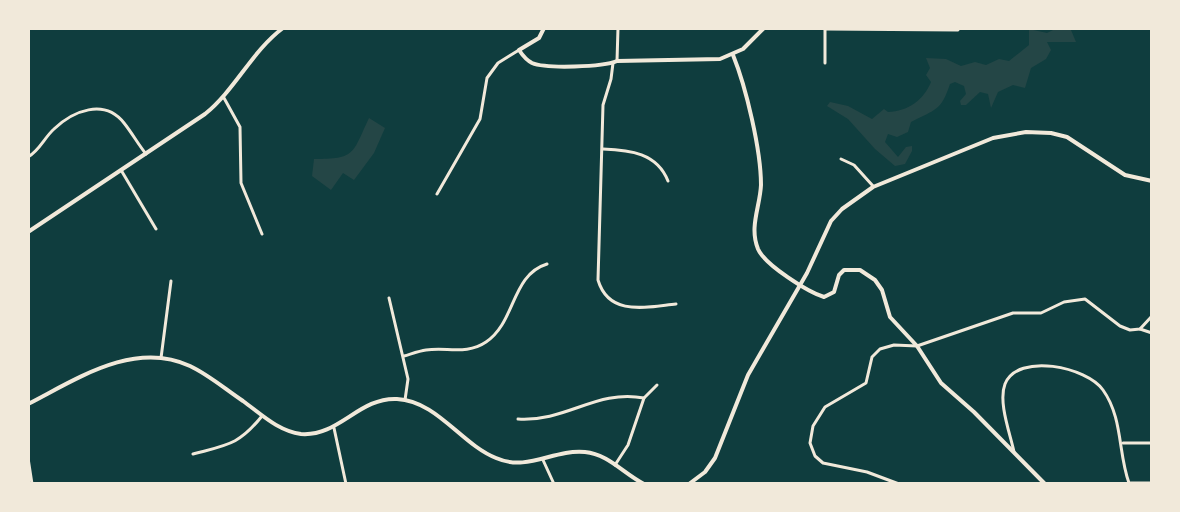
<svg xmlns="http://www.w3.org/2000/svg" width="1180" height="512" viewBox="0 0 1180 512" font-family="Overpass,sans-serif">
	<rect width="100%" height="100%" fill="#0f3d3e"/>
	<g fill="#244646">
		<path d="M 1029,29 L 1047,33 L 1055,29 L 1078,29 L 1071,30 L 1076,42 L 1047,42 L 1051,50 L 1046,59 L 1031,68 L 1025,88 L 1013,85 L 998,92 L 991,108 L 988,94 L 980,92 L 966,105 L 961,105 L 960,101 L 966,94 L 964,86 L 955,82 L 950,84 C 941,111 936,109 911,122 L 908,132 L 897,137 L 888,134 L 885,142 L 898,157 L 906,147 L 912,146 L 912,151 L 905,164 L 895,166 L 875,149 L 848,119 L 827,106 L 830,102 L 848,106 L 872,119 L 884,109 L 888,112 C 908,111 923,101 931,82 L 926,75 L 930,68 L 926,58 L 946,59 L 961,66 L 975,62 L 986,65 L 999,59 L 1009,61 L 1029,45 Z"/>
		<path d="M 369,118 L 385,128 L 374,153 L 354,180 L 343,173 L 331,190 L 312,176 L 314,159 C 356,159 352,154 369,118 Z"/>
	</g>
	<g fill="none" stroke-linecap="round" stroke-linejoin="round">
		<g stroke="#f1e9da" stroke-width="3">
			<path d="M 825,29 L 958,30"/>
			<path d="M 617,61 L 618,28"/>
			<path d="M 613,63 L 611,79 L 603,105 L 598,280 C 609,317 647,307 676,304"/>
			<path d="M 825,63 L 825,30"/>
			<path d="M 224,98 L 240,127 L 241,183 L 262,234"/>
			<path d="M 603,149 C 630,150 657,153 668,181"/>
			<path d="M 28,157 C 40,150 44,138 54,129 C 73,111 104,98 124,123 C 132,133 138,144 146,154"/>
			<path d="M 841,159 L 854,165 L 873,186"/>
			<path d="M 121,170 L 156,229"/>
			<path d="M 437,194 L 480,119 L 487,78 L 498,63 L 519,50"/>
			<path d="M 389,298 L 408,379 L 405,400"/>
			<path d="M 1140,329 L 1152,333"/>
			<path d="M 404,356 C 411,354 419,351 426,350 C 447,347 467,355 486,342 C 516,322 511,275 547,264"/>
			<path d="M 161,358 L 171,281"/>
			<path d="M 518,419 C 567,422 596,389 644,398"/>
			<path d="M 334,428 L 346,484"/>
			<path d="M 1123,443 L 1152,443"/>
			<path d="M 1014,452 C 1010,433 998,402 1005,384 C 1018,352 1087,367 1103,390 C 1123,418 1118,453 1129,483 L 1152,483"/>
			<path d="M 193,454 C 227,445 239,445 262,416"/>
			<path d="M 28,458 L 32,484"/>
			<path d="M 543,460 L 554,484"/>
			<path d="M 615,465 L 628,445 L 644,398 L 657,385"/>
			<path d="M 899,484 L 867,472 L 823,463 L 815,456 L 810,443 L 813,426 L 825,407 L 866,383 L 872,357 L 880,349 L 894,345 L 917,346 L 1013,313 L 1041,313 L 1064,302 L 1085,299 L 1120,326 L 1130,330 L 1140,329 L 1152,316"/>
		</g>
		<g stroke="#f1e9da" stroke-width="4">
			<path d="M 544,28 L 539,38 L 519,50 C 523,56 526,60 532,63 C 546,69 603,67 617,61 L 720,59 L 743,49 L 764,28"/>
			<path d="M 733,55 C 746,87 761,150 761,185 C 760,207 749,227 758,249 C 765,265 808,292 824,297 L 834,292 L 839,275 L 844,270 L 860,270 L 875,280 L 882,290 L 890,317 L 917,346 L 941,383 L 974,412 L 1045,484"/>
			<path d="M 28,232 L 205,114 C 235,90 252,51 283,28"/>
			<path d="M 28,404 C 77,379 134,340 190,366 C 209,375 225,389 243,401 C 261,414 278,431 301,434 C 339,437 359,397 397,399 C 437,401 461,444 496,458 C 528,472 553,449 585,452 C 608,454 624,474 644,484"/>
			<path d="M 689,484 L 705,472 L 715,458 L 748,375 L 807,273 L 831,221 L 842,209 L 873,187 L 993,138 L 1026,132 L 1051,133 L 1067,137 L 1125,175 L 1152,181"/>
		</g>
	</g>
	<rect width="1180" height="512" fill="none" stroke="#f1e9da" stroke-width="60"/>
</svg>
